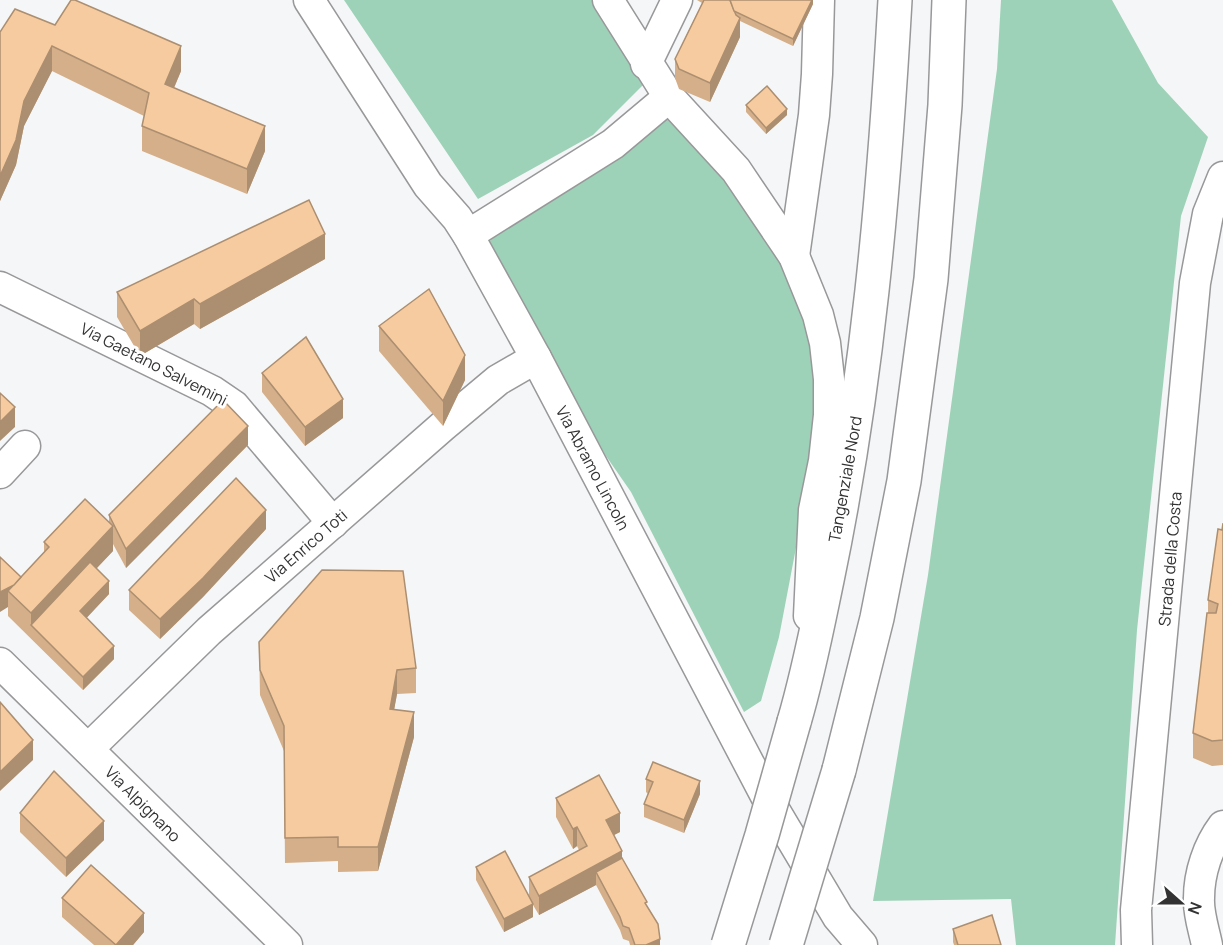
<svg xmlns="http://www.w3.org/2000/svg" width="1223" height="945" viewBox="0 0 1223 945" font-family="Manrope,sans-serif">
	<rect width="100%" height="100%" fill="#f5f6f7"/>
	<g fill="#9ed2b8">
		<path d="M 344,0 L 593,0 L 596,11 L 643,85 L 593,135 L 478,199 Z"/>
		<path d="M 1001,0 L 1112,0 L 1158,83 L 1208,137 L 1181,216 L 1137,630 L 1115,945 L 1016,945 L 1011,899 L 873,901 L 928,575 L 997,69 Z"/>
		<path d="M 667,112 L 728,177 L 788,274 L 808,320 L 816,369 L 811,469 L 779,637 L 761,701 L 744,712 L 631,492 L 606,456 L 488,243 L 511,217 Z"/>
	</g>
	<g fill="none" stroke-linecap="round" stroke-linejoin="round">
		<g stroke="#98989a" stroke-width="33">
			<g id="minor">
				<path d="M 309,0 L 428,185 L 457,218 L 468,235 L 536,358 L 766,796 L 838,917 L 862,945"/>
				<path d="M 608,0 L 669,97 L 736,170 L 794,256 L 818,315 L 825,343 L 829,379 L 829,415 L 824,461 L 814,510 L 809,616"/>
				<path d="M 646,64 L 677,0"/>
				<path d="M 468,235 L 613,144 L 669,97"/>
				<path d="M 794,256 L 814,115 L 817,74 L 819,0"/>
				<path d="M 0,287 L 212,391 L 234,406 L 333,523"/>
				<path d="M 0,473 L 25,446"/>
				<path d="M 0,663 L 287,945"/>
				<path d="M 88,749 L 209,631 L 443,426 L 498,380 L 536,358"/>
				<path d="M 1137,945 L 1136,910 L 1195,283 L 1208,214 L 1223,177"/>
				<path d="M 1207,945 C 1204,930 1198,913 1199,898 C 1199,873 1208,846 1223,826"/>
			</g>
		</g>
		<g stroke="#98989a" stroke-width="36">
			<g id="highway">
				<path d="M 794,722 C 808,675 817,628 827,580 C 867,388 884,196 895,0"/>
				<path d="M 839,770 L 877,618 L 904,481 L 931,279 L 945,105 L 949,0"/>
			</g>
		</g>
		<use href="#minor" stroke="#fff" stroke-width="30"/>
		<use href="#highway" stroke="#fff" stroke-width="33"/>
		<g stroke="#98989a" stroke-width="36" stroke-linecap="butt">
			<g id="highway-bridge">
				<path d="M 728,945 L 762,835 L 794,722"/>
				<path d="M 786,945 L 839,770"/>
			</g>
		</g>
		<use href="#highway-bridge" stroke="#fff" stroke-width="33"/>
	</g>
	<g fill="#d4af8a">
		<path d="M 697,0 L 813,0 L 813,4 L 793,46 L 740,21 L 740,37 L 710,102 L 679,89 L 675,78 L 675,59 L 702,3 Z"/>
		<path d="M 55,25 L 181,71 L 174,88 L 265,151 L 247,194 L 142,151 L 142,126 L 144,116 L 52,71 L 24,126 L 16,165 L 0,201 L 0,32 Z"/>
		<path d="M 746,105 L 787,115 L 766,134 L 746,112 Z"/>
		<path d="M 325,259 L 200,329 L 194,324 L 140,356 L 117,317 L 117,292 Z"/>
		<path d="M 379,326 L 465,380 L 443,426 L 379,351 Z"/>
		<path d="M 262,373 L 343,418 L 305,446 L 262,392 Z"/>
		<path d="M 248,445 L 126,568 L 113,544 L 113,551 L 96,569 L 109,594 L 86,618 L 114,659 L 83,690 L 8,616 L 8,607 L 0,557 L 21,577 L 44,552 L 44,542 L 109,522 L 109,515 Z"/>
		<path d="M 1223,523 L 1223,765 L 1212,766 L 1193,758 L 1193,733 L 1208,613 L 1208,600 Z"/>
		<path d="M 266,529 L 203,597 L 160,639 L 129,610 L 129,590 Z"/>
		<path d="M 259,642 L 416,668 L 416,693 L 397,694 L 394,709 L 414,737 L 378,871 L 338,872 L 338,861 L 285,863 L 284,751 L 260,695 Z"/>
		<path d="M 646,779 L 700,794 L 684,833 L 644,817 L 644,804 L 648,794 L 646,792 Z"/>
		<path d="M 556,798 L 620,832 L 614,835 L 622,858 L 647,907 L 660,945 L 630,945 L 629,941 L 623,939 L 620,930 L 596,885 L 539,915 L 533,905 L 533,917 L 504,932 L 476,880 L 476,867 L 529,895 L 529,877 L 579,850 L 577,846 L 573,849 L 556,817 Z"/>
		<path d="M 20,813 L 104,840 L 66,877 L 20,832 Z"/>
		<path d="M 62,898 L 144,932 L 133,945 L 94,945 L 62,917 Z"/>
		<path d="M 953,929 L 1001,945 L 954,945 L 953,942 Z"/>
	</g>
	<g fill="#ac8e70">
		<path d="M 812,0 L 813,0 L 813,4 L 793,46 L 793,39 Z"/>
		<path d="M 740,18 L 740,37 L 710,102 L 710,83 Z"/>
		<path d="M 52,46 L 52,71 L 24,126 L 16,165 L 0,201 L 0,176 L 24,101 Z"/>
		<path d="M 181,46 L 181,71 L 165,109 L 165,84 Z"/>
		<path d="M 787,109 L 787,115 L 766,134 L 766,128 Z"/>
		<path d="M 265,126 L 265,151 L 247,194 L 247,169 Z"/>
		<path d="M 325,234 L 325,259 L 200,329 L 200,304 Z"/>
		<path d="M 194,299 L 194,324 L 140,356 L 140,331 Z"/>
		<path d="M 465,355 L 465,380 L 443,426 L 443,401 Z"/>
		<path d="M 343,399 L 343,418 L 305,446 L 305,427 Z"/>
		<path d="M 15,407 L 15,427 L 0,441 L 0,422 Z"/>
		<path d="M 248,426 L 248,445 L 126,568 L 126,549 Z"/>
		<path d="M 266,510 L 266,529 L 203,597 L 160,639 L 160,619 Z"/>
		<path d="M 113,526 L 113,551 L 37,631 L 31,625 L 31,613 Z"/>
		<path d="M 24,579 L 8,591 L 8,607 L 0,612 L 0,592 Z"/>
		<path d="M 109,581 L 109,594 L 80,625 L 80,611 Z"/>
		<path d="M 114,646 L 114,659 L 83,690 L 83,677 Z"/>
		<path d="M 397,670 L 397,694 L 390,733 L 390,709 Z"/>
		<path d="M 414,712 L 414,737 L 378,871 L 378,847 Z"/>
		<path d="M 33,740 L 33,760 L 0,791 L 0,772 Z"/>
		<path d="M 700,781 L 700,794 L 684,833 L 684,820 Z"/>
		<path d="M 620,813 L 620,832 L 606,839 L 606,820 Z"/>
		<path d="M 104,821 L 104,840 L 66,877 L 66,858 Z"/>
		<path d="M 577,827 L 577,846 L 573,849 L 573,829 Z"/>
		<path d="M 622,851 L 622,871 L 596,872 L 596,885 L 539,915 L 539,896 Z"/>
		<path d="M 533,904 L 533,917 L 504,932 L 504,919 Z"/>
		<path d="M 144,913 L 144,932 L 133,945 L 116,945 Z"/>
		<path d="M 660,939 L 660,945 L 646,945 Z"/>
	</g>
	<g fill="#f6cba0" stroke="#ac8e70" stroke-width="1.5">
		<path d="M 71,0 L 75,0 L 181,46 L 165,84 L 265,126 L 247,169 L 142,126 L 149,93 L 52,46 L 24,101 L 16,140 L 0,176 L 0,32 L 15,9 L 55,25 Z"/>
		<path d="M 704,0 L 730,0 L 736,15 L 740,18 L 710,83 L 679,69 L 675,59 Z"/>
		<path d="M 730,0 L 812,0 L 793,39 L 734,11 Z"/>
		<path d="M 767,86 L 787,109 L 766,128 L 746,105 Z"/>
		<path d="M 309,200 L 325,234 L 200,304 L 194,299 L 140,331 L 117,292 Z"/>
		<path d="M 429,289 L 465,355 L 443,401 L 379,326 Z"/>
		<path d="M 306,337 L 343,399 L 305,427 L 262,373 Z"/>
		<path d="M 0,393 L 15,407 L 0,422 Z"/>
		<path d="M 223,400 L 248,426 L 126,549 L 109,515 Z"/>
		<path d="M 236,478 L 266,510 L 203,578 L 160,619 L 129,590 Z"/>
		<path d="M 85,499 L 113,526 L 31,613 L 8,591 L 49,547 L 44,542 Z"/>
		<path d="M 1223,523 L 1223,740 L 1212,741 L 1193,733 L 1207,613 L 1216,613 L 1218,604 L 1208,600 L 1218,529 L 1222,530 Z"/>
		<path d="M 0,557 L 21,577 L 14,585 L 0,592 Z"/>
		<path d="M 90,562 L 109,581 L 80,611 L 114,646 L 83,677 L 31,625 Z"/>
		<path d="M 322,570 L 403,571 L 416,668 L 397,670 L 390,709 L 414,712 L 378,847 L 338,847 L 338,837 L 285,838 L 284,726 L 260,670 L 259,642 Z"/>
		<path d="M 0,702 L 33,740 L 0,772 Z"/>
		<path d="M 653,762 L 700,781 L 684,820 L 644,804 L 653,782 L 646,779 Z"/>
		<path d="M 54,771 L 104,821 L 66,858 L 20,813 Z"/>
		<path d="M 599,775 L 620,813 L 606,820 L 622,851 L 539,896 L 529,877 L 587,846 L 577,827 L 573,829 L 556,798 Z"/>
		<path d="M 505,851 L 533,904 L 504,919 L 476,867 Z"/>
		<path d="M 622,858 L 647,902 L 645,903 L 658,924 L 660,939 L 646,945 L 635,945 L 629,928 L 623,926 L 620,917 L 596,872 Z"/>
		<path d="M 91,865 L 144,913 L 116,945 L 62,898 Z"/>
		<path d="M 992,915 L 1001,945 L 958,945 L 953,929 Z"/>
	</g>
	<g text-anchor="middle" dominant-baseline="central" stroke-width="6" stroke-linejoin="round" paint-order="stroke">
		<g font-size="16" fill="#333334" stroke="#fff">
			<text transform="translate(154 364) rotate(27)">Via Gaetano Salvemini</text>
			<text transform="translate(593 468) rotate(62)">Via Abramo Lincoln</text>
			<text transform="translate(845 479) rotate(-80)">Tangenziale Nord</text>
			<text transform="translate(306 546) rotate(-41)">Via Enrico Toti</text>
			<text transform="translate(1170 559) rotate(-85)">Strada della Costa</text>
			<text transform="translate(143 804) rotate(45)">Via Alpignano</text>
		</g>
	</g>
	<g transform="translate(1181 903) rotate(111)" stroke="#ffffff" stroke-width="4.5" paint-order="stroke">
	<path d="M0-4.5L10 22L0 15L-10 22Z" fill="#333334"/>
	<text y="-9" font-size="16" font-weight="bold" text-anchor="middle" fill="#333334">N</text>
	</g>
</svg>
